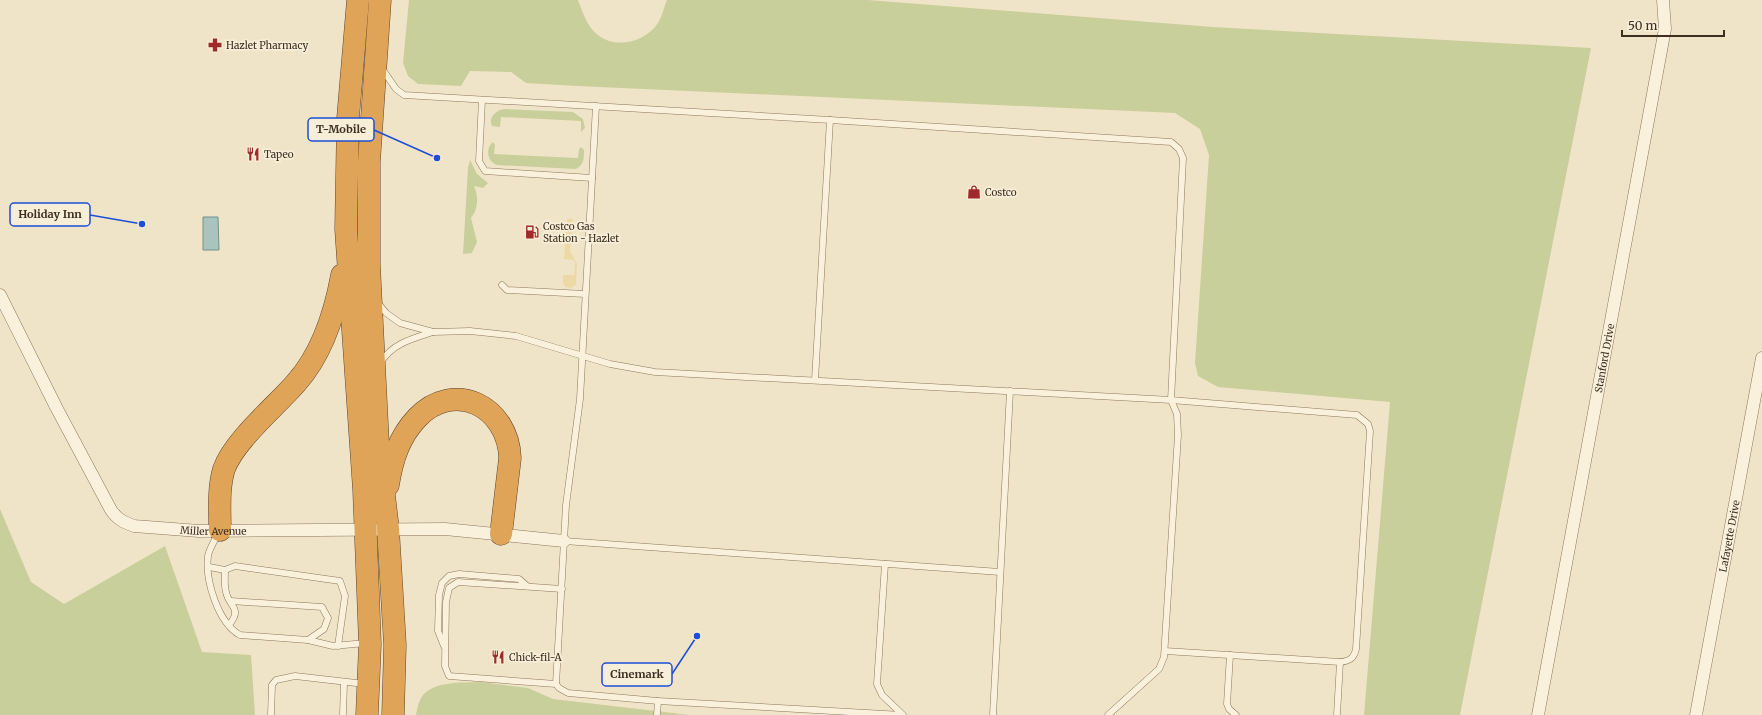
<svg xmlns="http://www.w3.org/2000/svg" width="1762" height="715" viewBox="0 0 1762 715" font-family="Merriweather,serif">
	<rect width="100%" height="100%" fill="#f0e4c8"/>
	<g fill="#c9cf9b">
		<path d="M 409,0 L 578,0 C 582,10 585,20 591,28 C 608,51 643,45 658,23 C 662,17 664,7 667,0 L 868,0 L 1213,27 L 1591,48 L 1460,715 L 1364,715 L 1390,402 L 1218,387 L 1198,376 L 1195,363 L 1209,155 L 1200,129 L 1175,113 L 577,86 L 526,83 L 511,72 L 470,71 L 461,86 L 418,84 L 408,76 L 403,63 Z"/>
		<path d="M 505,109 L 573,112 L 583,119 L 585,128 L 581,132 L 581,121 L 501,117 L 500,127 L 492,126 C 488,117 496,110 505,109 Z"/>
		<path d="M 493,142 L 495,145 L 494,154 L 578,158 L 579,149 L 581,147 L 584,150 C 584,158 584,165 576,169 L 497,165 C 487,162 485,148 493,142 Z"/>
		<path d="M 470,160 L 477,174 L 488,183 L 483,188 L 474,186 C 479,197 478,209 471,218 L 477,242 L 472,253 L 463,254 L 468,168 Z"/>
		<path d="M 0,509 L 31,582 L 64,604 L 165,546 L 202,652 L 251,655 L 255,715 L 0,715 Z"/>
		<path d="M 481,682 L 528,688 L 553,699 L 690,715 L 416,715 C 417,710 418,704 420,700 C 429,680 463,683 481,682 Z"/>
	</g>
	<path fill="#ecd9a5" d="M 567,219 L 573,219 L 570,251 L 577,264 L 576,284 L 571,288 L 565,287 L 563,283 L 563,275 L 574,275 L 575,262 L 573,260 L 564,259 Z"/>
	<path fill="#a9c4bc" stroke="#6f938a" d="M 203,217 L 218,217 L 219,250 L 203,250 Z"/>
	<g fill="none" stroke-linecap="round" stroke-linejoin="round">
		<g stroke="#8d765c" stroke-width="7">
			<g id="lane">
				<path d="M 383,70 L 396,89 L 404,95 L 830,120 L 815,380"/>
				<path d="M 482,100 L 479,161 L 485,171 L 592,178"/>
				<path d="M 596,106 L 580,399 L 566,505 L 556,684 L 559,688 L 568,693 L 658,701 L 902,715"/>
				<path d="M 830,120 L 1171,142 L 1179,149 L 1183,158 L 1171,400 L 1357,415 L 1368,424 L 1370,431 L 1356,649 C 1354,658 1350,661 1340,662 L 1165,651"/>
				<path d="M 502,285 L 507,290 L 585,294"/>
				<path d="M 378,303 L 386,313 L 400,323 L 433,332 L 470,331 L 516,336 L 610,364 L 655,372 L 1171,400 L 1177,414 L 1178,435 L 1164,657 L 1159,669 L 1108,715"/>
				<path d="M 381,362 C 393,343 412,339 433,332"/>
				<path d="M 218,534 C 215,540 209,549 208,556 C 205,580 218,623 240,635 L 308,640 L 333,646 L 366,643"/>
				<path d="M 564,541 L 1000,572"/>
				<path d="M 885,564 L 877,684 L 882,695 L 903,715"/>
				<path d="M 209,567 L 225,570 L 235,566 L 340,581 L 345,596 L 338,646"/>
				<path d="M 225,570 C 225,577 224,585 226,592 C 229,607 243,608 229,625"/>
				<path d="M 231,601 L 322,607 L 328,618 L 324,629 L 308,640"/>
				<path d="M 444,646 L 438,631 L 439,595 L 442,583 L 449,576 L 459,574 L 519,579 L 527,586"/>
				<path d="M 1230,655 L 1227,704 L 1229,709 L 1236,715"/>
				<path d="M 556,684 L 449,676 L 445,666 L 446,602 L 449,588 L 458,582 L 562,589"/>
				<path d="M 271,715 L 272,685 L 276,680 L 295,676 L 365,684"/>
				<path d="M 343,715 L 344,682"/>
				<path d="M 657,715 L 658,701"/>
				<path d="M 993,715 L 1010,391"/>
				<path d="M 1337,715 L 1340,662"/>
			</g>
		</g>
		<g stroke="#8d765c" stroke-width="13">
			<g id="street">
				<path id="s1" d="M 0,295 L 56,407 L 111,510 C 117,519 123,522 134,526 L 199,531 L 445,529 L 564,541"/>
				<path id="s2" d="M 1538,715 L 1665,29 L 1663,0"/>
				<path id="s3" d="M 1696,715 L 1762,358"/>
			</g>
		</g>
		<g stroke="#5b4430" stroke-width="23">
			<g id="highway">
				<path d="M 358,0 L 348,118 L 346,229 L 364,490 L 370,644 L 367,715"/>
				<path d="M 380,0 L 369,162 L 369,265 L 378,444 L 388,529 L 395,645 L 393,715"/>
				<path d="M 388,485 C 392,460 399,437 417,418 C 454,379 508,406 510,458 L 501,534"/>
				<path d="M 220,530 C 220,511 218,488 224,469 C 234,441 275,407 296,383 C 322,354 335,313 342,275"/>
			</g>
		</g>
		<use href="#lane" stroke="#faf1dc" stroke-width="6"/>
		<use href="#street" stroke="#faf1dc" stroke-width="12"/>
		<use href="#highway" stroke="#e0a458" stroke-width="22"/>
	</g>
	<defs>
		<g id="pharmacy-bare" transform="scale(1.08)"><path d="M-2-6h4v4h4v4h-4v4h-4v-4h-4v-4h4Z" fill="#9e2a2b" stroke="#f7eed8" stroke-width="2.5" paint-order="stroke"/></g>
		<g id="restaurant-bare" transform="scale(1.08)"><path d="M-5-6h1v4h1v-4h1v4h1v-4h1v5L-1.5 .5V6h-2V.5L-5-1ZM5-6V6H3V1.5H1.5Q1.5-4 5-6Z" fill="#9e2a2b" stroke="#f7eed8" stroke-width="2.5" paint-order="stroke"/></g>
		<g id="shop-bare" transform="scale(1.08)"><path d="M-5-2.5h2.3a2.7 3.5 0 0 1 5.4 0H5L5.5 6h-11ZM-1.5-2.5h3a1.5 2.3 0 0 0-3 0Z" fill="#9e2a2b" stroke="#f7eed8" stroke-width="2.5" paint-order="stroke"/></g>
		<g id="fuel-bare" transform="scale(1.08)"><path d="M-5.5-6h7V0h2V4h1.3V-2.5L3-4.5l.8-.8L6-3V5H2.5V1h-1V6h-7ZM-4.2-4.7v3.2H.2V-4.7Z" fill="#9e2a2b" stroke="#f7eed8" stroke-width="2.5" paint-order="stroke"/></g>
	</defs>
	<g fill-rule="evenodd">
		<use href="#pharmacy-bare" x="215" y="45"/>
		<use href="#restaurant-bare" x="253" y="154"/>
		<use href="#shop-bare" x="974" y="192"/>
		<use href="#fuel-bare" x="532" y="232"/>
		<use href="#restaurant-bare" x="498" y="657"/>
	</g>
	<g text-anchor="middle" dominant-baseline="central" stroke-width="3.5" stroke-linejoin="round" paint-order="stroke">
		<g font-size="10" fill="#3d2e20" stroke="#f7eed8" text-anchor="start">
			<text x="226" y="45">Hazlet Pharmacy</text>
			<text x="264" y="154">Tapeo</text>
			<text x="985" y="192">Costco</text>
			<text x="543" y="226">Costco Gas<tspan x="543" dy="12">Station - Hazlet</tspan></text>
			<text x="509" y="657">Chick-fil-A</text>
		</g>
		<g font-size="10" fill="#3d2e20" stroke="#f7eed8">
			<text stroke="none"><textPath href="#s2" startOffset="363">Stanford Drive</textPath></text>
			<text stroke="none"><textPath href="#s1" startOffset="350">Miller Avenue</textPath></text>
			<text stroke="none"><textPath href="#s3" startOffset="182">Lafayette Drive</textPath></text>
		</g>
	</g>
	<path fill="none" stroke="#1d4ed8" stroke-width="1.5" d="M437 158L374 130M142 224L90 215M697 636L672 674"/>
	<g fill="#1d4ed8" stroke="#f7eed8" stroke-width="1.5">
		<circle cx="437" cy="158" r="4"/>
		<circle cx="142" cy="224" r="4"/>
		<circle cx="697" cy="636" r="4"/>
	</g>
	<g fill="#f7eed8" stroke="#1d4ed8" stroke-width="1.5">
		<rect x="308" y="118" width="66" height="23" rx="4"/>
		<rect x="10" y="203" width="80" height="23" rx="4"/>
		<rect x="602" y="663" width="70" height="23" rx="4"/>
	</g>
	<g font-size="11" text-anchor="middle" font-weight="bold" fill="#3d2e20">
		<text x="341" y="133">T-Mobile</text>
		<text x="50" y="218">Holiday Inn</text>
		<text x="637" y="678">Cinemark</text>
	</g>
	<path d="M1622 30v6h102v-6" fill="none" stroke="#3d2e20" stroke-width="2"/>
	<text x="1628" y="30" font-size="12" fill="#3d2e20" stroke="#f7eed8" stroke-width="3" paint-order="stroke">50 m</text>
</svg>
